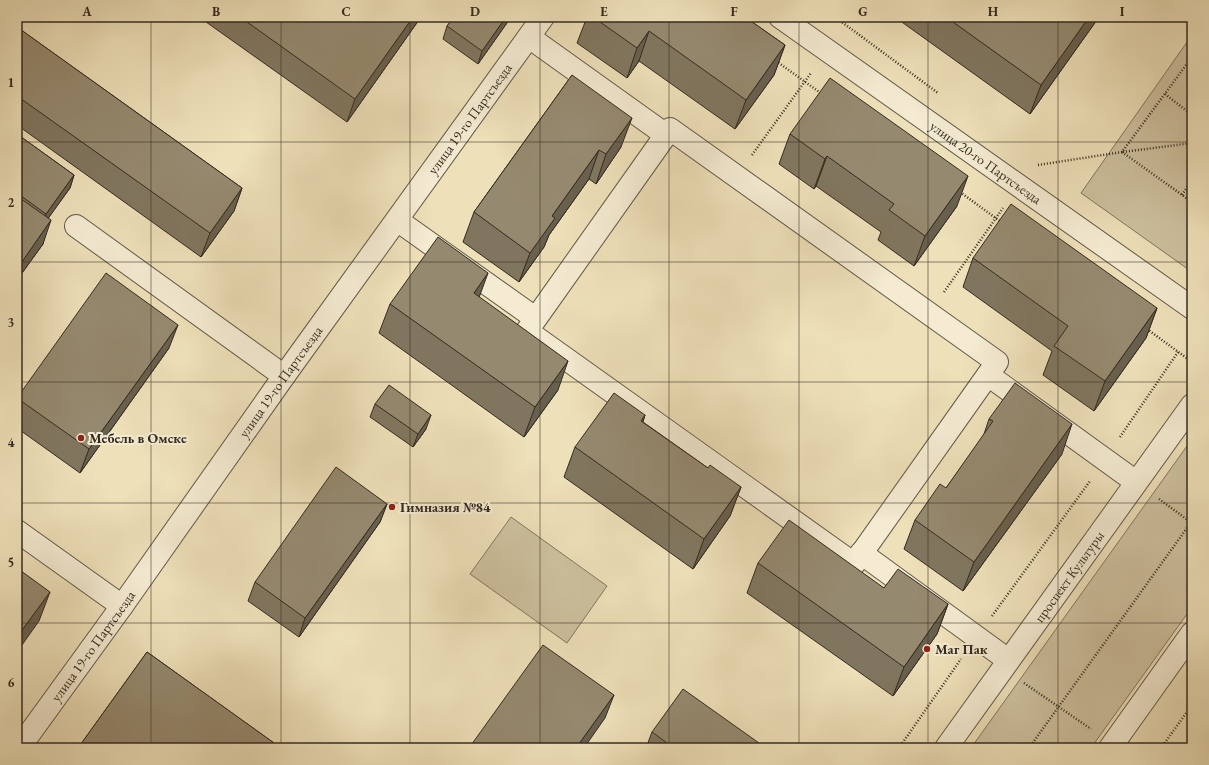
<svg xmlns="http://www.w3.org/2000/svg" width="1209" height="765" viewBox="0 0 1209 765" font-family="'EB Garamond',serif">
	<rect width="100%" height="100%" fill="#eee0b9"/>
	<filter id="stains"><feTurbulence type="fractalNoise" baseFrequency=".005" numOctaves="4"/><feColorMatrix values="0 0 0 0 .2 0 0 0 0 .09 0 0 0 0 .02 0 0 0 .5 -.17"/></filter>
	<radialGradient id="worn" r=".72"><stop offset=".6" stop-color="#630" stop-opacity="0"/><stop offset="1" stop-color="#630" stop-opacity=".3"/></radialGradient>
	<g fill="#cec19f" stroke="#81765f">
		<path d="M 1192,35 L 1192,272 L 1081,193 Z"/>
		<path d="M 1192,439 L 1192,607 L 1091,748 L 971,748 Z"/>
		<path d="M 511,517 L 607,586 L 567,643 L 470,574 Z"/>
	</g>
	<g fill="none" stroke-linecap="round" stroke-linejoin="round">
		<g stroke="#625846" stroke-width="24">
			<g id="minor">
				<path id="s1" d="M 780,17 L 1192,308"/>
				<path d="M 529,37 L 666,135"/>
				<path d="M 670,129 L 997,362 L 854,564 L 527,331 Z"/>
				<path d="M 397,220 L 535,318"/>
				<path d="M 76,226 L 284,376"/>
				<path d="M 988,375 L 1136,482"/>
				<path d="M 17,531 L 122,606"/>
				<path d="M 861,553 L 1008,660"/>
				<path id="s2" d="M 19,748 L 122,606 L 284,376 L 543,17"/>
				<path id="s3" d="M 946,748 L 1192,405"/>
				<path d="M 1110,748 L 1192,633"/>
			</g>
		</g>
		<g stroke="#342b1f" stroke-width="2.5" stroke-dasharray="1 2" stroke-linecap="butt">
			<path d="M 835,17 L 938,93"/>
			<path d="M 1184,17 L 1192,26"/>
			<path d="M 776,61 L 822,94"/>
			<path d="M 1165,94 L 1192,115"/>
			<path d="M 1122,152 L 1192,202"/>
			<path d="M 1123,152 L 1192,143"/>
			<path d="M 752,155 L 811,73"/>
			<path d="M 1038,165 L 1122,152 L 1192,57"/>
			<path d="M 960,192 L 1001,222"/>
			<path d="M 1182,195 L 1192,180"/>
			<path d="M 944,292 L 1003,208"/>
			<path d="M 1147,329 L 1192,362"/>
			<path d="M 1120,437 L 1178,352"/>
			<path d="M 1159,499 L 1192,523"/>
			<path d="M 992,616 L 1090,481"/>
			<path d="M 1024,683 L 1091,729"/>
			<path d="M 899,748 L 961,659"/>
			<path d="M 1029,748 L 1192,521"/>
			<path d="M 1161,748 L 1192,705"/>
		</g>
		<use href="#minor" stroke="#f4ebd2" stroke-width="22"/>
	</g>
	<g fill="#80765f" stroke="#342b1f">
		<path d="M 199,17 L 421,17 L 347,122 Z"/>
		<path d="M 454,17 L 511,17 L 478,64 L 443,39 L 447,26 Z"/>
		<path d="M 587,17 L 745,17 L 785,45 L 774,75 L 735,129 L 639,61 L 627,78 L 577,43 Z"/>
		<path d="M 900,17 L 1099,17 L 1030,114 L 899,20 Z"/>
		<path d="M 17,27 L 242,188 L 234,211 L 201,257 L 17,125 Z"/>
		<path d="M 572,75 L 621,147 L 596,184 L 589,179 L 549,235 L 544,247 L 519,282 L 463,242 L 474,212 Z"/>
		<path d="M 17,134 L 74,175 L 70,188 L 48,218 L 43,244 L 17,280 Z"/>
		<path d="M 790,134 L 957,206 L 914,266 L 878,240 L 881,232 L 816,186 L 814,189 L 779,164 Z"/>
		<path d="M 973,258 L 1157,308 L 1146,338 L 1094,411 L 1043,375 L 1052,351 L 963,287 Z"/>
		<path d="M 479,297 L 558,390 L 524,437 L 379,333 L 390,304 Z"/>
		<path d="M 169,348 L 80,473 L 17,428 L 17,398 Z"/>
		<path d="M 375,404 L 426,429 L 413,447 L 370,417 Z"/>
		<path d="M 645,415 L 643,422 L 708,468 L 741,487 L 730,516 L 693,569 L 564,477 L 575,447 Z"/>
		<path d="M 989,419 L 1062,454 L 963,591 L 904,549 L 915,520 L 946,488 L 983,437 Z"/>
		<path d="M 387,504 L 380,522 L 299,637 L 248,601 L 255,582 Z"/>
		<path d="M 758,563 L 884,588 L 948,604 L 937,634 L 893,696 L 747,593 Z"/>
		<path d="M 147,652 L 281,748 L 78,748 Z"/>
		<path d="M 652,732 L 766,748 L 646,748 Z"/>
	</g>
	<g fill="#68604e" stroke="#342b1f">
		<path d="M 413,17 L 421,17 L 347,122 L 355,99 Z"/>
		<path d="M 506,17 L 509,17 L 507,23 L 478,64 L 482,51 Z"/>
		<path d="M 509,17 L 511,17 L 507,23 Z"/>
		<path d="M 1089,17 L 1099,17 L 1030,114 L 1041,85 Z"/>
		<path d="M 649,31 L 639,61 L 627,78 L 637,48 Z"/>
		<path d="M 785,45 L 774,75 L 735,129 L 746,100 Z"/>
		<path d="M 632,118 L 621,147 L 596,184 L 606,154 Z"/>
		<path d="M 599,150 L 589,179 L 549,235 L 544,247 L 519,282 L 530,253 L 552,216 Z"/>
		<path d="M 827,156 L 816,186 L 814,189 L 825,159 Z"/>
		<path d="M 74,175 L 70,188 L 42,227 L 46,214 Z"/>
		<path d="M 968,176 L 957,206 L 914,266 L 925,236 Z"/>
		<path d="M 242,188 L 234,211 L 201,257 L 210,233 Z"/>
		<path d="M 51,220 L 43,244 L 17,280 L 17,269 Z"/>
		<path d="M 488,273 L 477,303 L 474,293 Z"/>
		<path d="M 1157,308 L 1146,338 L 1094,411 L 1105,381 Z"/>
		<path d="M 178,325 L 169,348 L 80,473 L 89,449 Z"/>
		<path d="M 568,361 L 558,390 L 524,437 L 535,407 Z"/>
		<path d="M 431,415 L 426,429 L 413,447 L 418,434 Z"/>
		<path d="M 645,415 L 635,444 L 641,421 Z"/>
		<path d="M 1072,424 L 1062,454 L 963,591 L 974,562 Z"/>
		<path d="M 741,487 L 730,516 L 693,569 L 704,539 Z"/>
		<path d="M 387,504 L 380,522 L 299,637 L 305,618 Z"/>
		<path d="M 50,592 L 39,621 L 17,652 L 17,637 Z"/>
		<path d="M 948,604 L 937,634 L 893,696 L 904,667 Z"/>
		<path d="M 614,695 L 605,718 L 584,748 L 576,748 Z"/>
	</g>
	<g fill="#95896f" stroke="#342b1f">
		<path d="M 240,17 L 413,17 L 355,99 Z"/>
		<path d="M 454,17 L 506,17 L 482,51 L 447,26 Z"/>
		<path d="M 593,17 L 745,17 L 785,45 L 746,100 L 649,31 L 637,48 Z"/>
		<path d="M 946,17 L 1089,17 L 1041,85 Z"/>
		<path d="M 17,27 L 242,188 L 210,233 L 17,96 Z"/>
		<path d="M 572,75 L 632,118 L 606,154 L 599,150 L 552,216 L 555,218 L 530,253 L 474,212 Z"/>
		<path d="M 830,78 L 968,176 L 925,236 L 889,210 L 894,204 L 827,156 L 825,159 L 790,134 Z"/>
		<path d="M 17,134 L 74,175 L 46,214 L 17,193 Z"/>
		<path d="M 17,196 L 51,220 L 17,269 Z"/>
		<path d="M 1011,204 L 1157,308 L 1105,381 L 1054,346 L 1068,326 L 973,258 Z"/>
		<path d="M 438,237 L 488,273 L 474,293 L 568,361 L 535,407 L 390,304 Z"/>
		<path d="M 106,273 L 178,325 L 89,449 L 17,398 Z"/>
		<path d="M 1015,383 L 1072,424 L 974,562 L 915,520 L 940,484 L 946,488 L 993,421 L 989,419 Z"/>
		<path d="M 389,385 L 431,415 L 418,434 L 375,404 Z"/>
		<path d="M 614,393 L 645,415 L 641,421 L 708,468 L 710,465 L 741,487 L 704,539 L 575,447 Z"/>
		<path d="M 336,467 L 387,504 L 305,618 L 255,582 Z"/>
		<path d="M 789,520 L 884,588 L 898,569 L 948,604 L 904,667 L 758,563 Z"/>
		<path d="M 17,568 L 50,592 L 17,637 Z"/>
		<path d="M 543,645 L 614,695 L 576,748 L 469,748 Z"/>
		<path d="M 147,652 L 281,748 L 164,748 L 160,745 L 158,748 L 78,748 Z"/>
		<path d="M 683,689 L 766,748 L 674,748 L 652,732 Z"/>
	</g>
	<path fill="none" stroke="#342b1f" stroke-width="1" stroke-opacity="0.55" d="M 151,17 L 151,748M 281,17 L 281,748M 410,17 L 410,748M 540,17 L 540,748M 669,17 L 669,748M 799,17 L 799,748M 928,17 L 928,748M 1058,17 L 1058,748M 17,142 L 1192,142M 17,262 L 1192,262M 17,382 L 1192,382M 17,503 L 1192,503M 17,623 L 1192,623"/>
	<g fill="#8f2418" stroke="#f4ebd2" stroke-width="1.5">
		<circle cx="81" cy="438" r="4"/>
		<circle cx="392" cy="507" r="4"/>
		<circle cx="927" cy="649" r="4"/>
	</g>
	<g text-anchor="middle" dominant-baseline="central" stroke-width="4" stroke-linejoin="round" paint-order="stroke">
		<g font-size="14" fill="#342b1f" stroke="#f4ebd2">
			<text stroke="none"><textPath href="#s2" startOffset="774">улица 19-го Партсъезда</textPath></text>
			<text stroke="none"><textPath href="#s1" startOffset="252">улица 20-го Партсъезда</textPath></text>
			<text stroke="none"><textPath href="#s2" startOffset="450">улица 19-го Партсъезда</textPath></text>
			<text stroke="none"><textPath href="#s3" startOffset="211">проспект Культуры</textPath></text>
			<text stroke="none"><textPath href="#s2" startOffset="126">улица 19-го Партсъезда</textPath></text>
		</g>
		<g font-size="14" font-weight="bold" fill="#342b1f" stroke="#f4ebd2" text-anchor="start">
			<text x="89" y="438">Мебель в Омске</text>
			<text x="400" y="507">Гимназия №84</text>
			<text x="935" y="649">Маг Пак</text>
		</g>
	</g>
	<rect width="1209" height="765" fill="none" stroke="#eee0b9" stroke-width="44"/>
	<rect x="22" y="22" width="1165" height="721" fill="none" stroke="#342b1f" stroke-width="1.5"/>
	<g font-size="13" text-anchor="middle" font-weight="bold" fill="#342b1f">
		<text x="87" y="16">A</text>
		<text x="216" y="16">B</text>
		<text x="346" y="16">C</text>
		<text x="475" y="16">D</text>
		<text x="604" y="16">E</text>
		<text x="734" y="16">F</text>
		<text x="863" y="16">G</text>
		<text x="993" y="16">H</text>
		<text x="1122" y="16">I</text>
		<text x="11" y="87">1</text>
		<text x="11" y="207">2</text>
		<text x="11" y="327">3</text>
		<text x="11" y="447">4</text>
		<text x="11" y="567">5</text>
		<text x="11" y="687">6</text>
	</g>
	<rect width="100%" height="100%" filter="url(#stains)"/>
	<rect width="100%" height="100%" fill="url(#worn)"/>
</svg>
